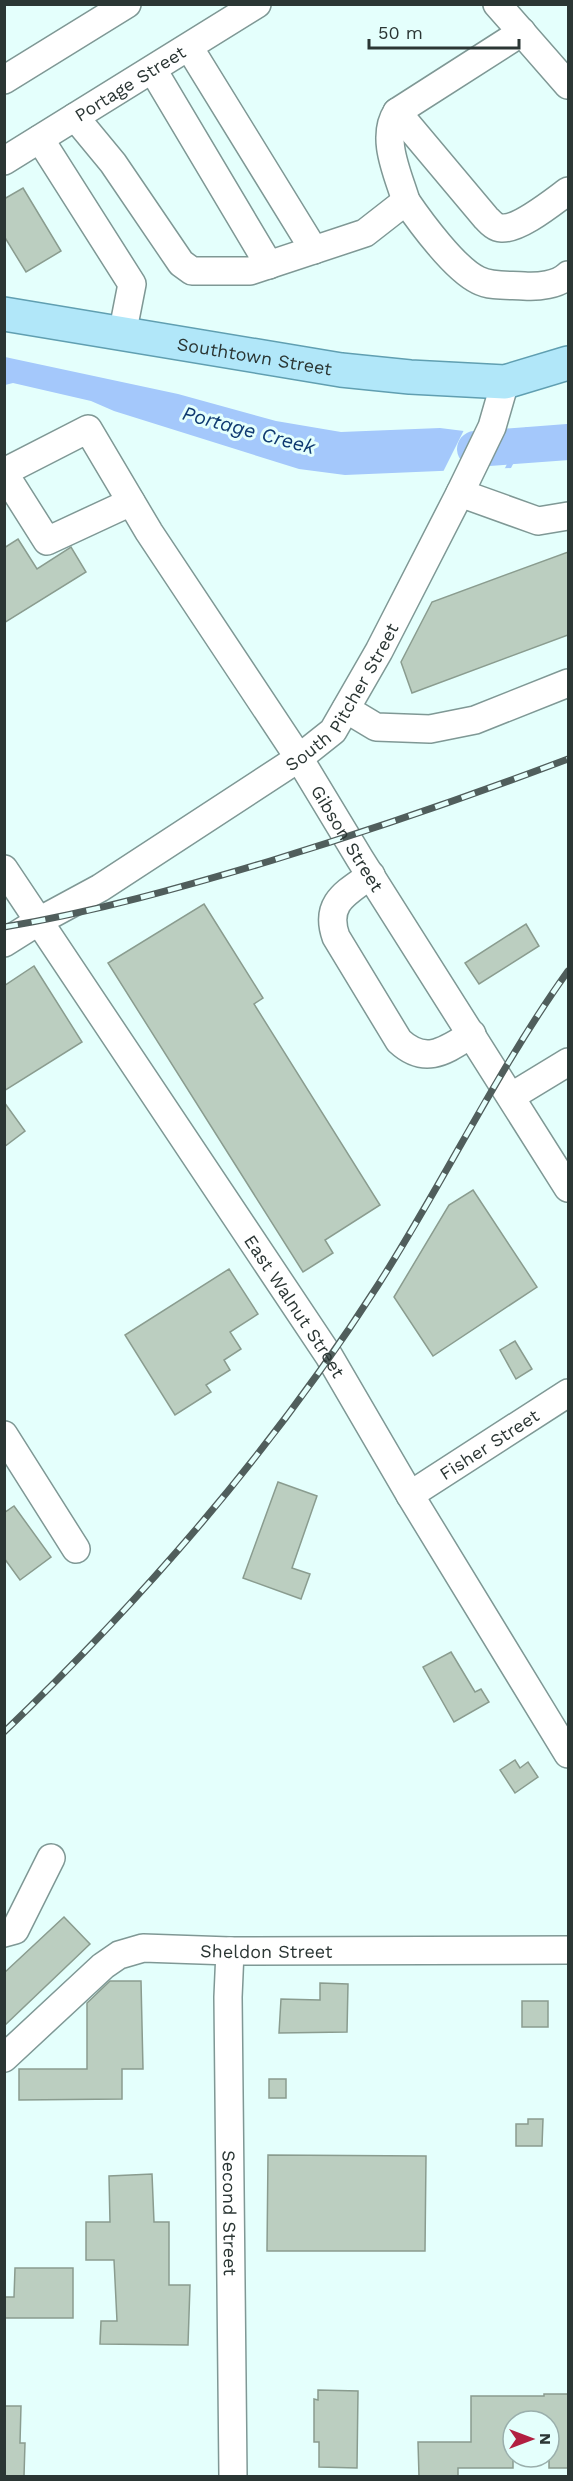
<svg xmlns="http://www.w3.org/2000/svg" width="573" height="2481" viewBox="0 0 573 2481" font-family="'Work Sans',sans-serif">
	<rect width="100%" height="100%" fill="#e4fffc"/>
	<path fill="#a4c8fb" d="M 5,357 L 178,394 L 276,421 L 341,432 L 440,428 L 464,431 L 532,427 L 511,468 L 345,475 L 299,469 L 114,411 L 91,401 L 13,383 L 5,385 Z"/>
	<path fill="#e4fffc" d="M 526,426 L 504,470 L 443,472 L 465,428 Z"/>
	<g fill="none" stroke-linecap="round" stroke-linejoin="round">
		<path stroke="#a4c8fb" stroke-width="36" d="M 475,449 L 568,442"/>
	</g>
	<g fill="#bbcec0" stroke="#8a9c8f" stroke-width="1.5">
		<path d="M 23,188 L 61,251 L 26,272 L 4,236 L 4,199 Z"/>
		<path d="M 18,539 L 37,569 L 71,547 L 86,572 L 4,623 L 4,548 Z"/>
		<path d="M 568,552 L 568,635 L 412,693 L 401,662 L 432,602 Z"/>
		<path d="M 204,904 L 263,998 L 254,1004 L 380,1205 L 325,1240 L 333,1253 L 303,1272 L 108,963 Z"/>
		<path d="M 526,924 L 539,946 L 479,984 L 465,963 Z"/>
		<path d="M 34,966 L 82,1042 L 4,1091 L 4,986 Z"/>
		<path d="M 4,1102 L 25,1131 L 4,1147 Z"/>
		<path d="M 473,1190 L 537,1287 L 433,1356 L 394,1297 L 449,1205 Z"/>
		<path d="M 229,1269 L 258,1314 L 230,1332 L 241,1349 L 224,1360 L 230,1370 L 206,1385 L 211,1392 L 175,1415 L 125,1335 Z"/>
		<path d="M 515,1341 L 532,1369 L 516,1379 L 500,1350 Z"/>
		<path d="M 278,1482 L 317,1496 L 292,1568 L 310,1574 L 301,1599 L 243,1578 Z"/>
		<path d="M 14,1506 L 51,1557 L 20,1580 L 4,1558 L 4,1513 Z"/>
		<path d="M 451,1652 L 475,1692 L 481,1689 L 489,1702 L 454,1722 L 423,1667 Z"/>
		<path d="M 515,1760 L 520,1768 L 528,1762 L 538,1777 L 515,1793 L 500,1770 Z"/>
		<path d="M 64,1917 L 90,1944 L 4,2026 L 4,1973 Z"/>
		<path d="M 110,1981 L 141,1981 L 143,2069 L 122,2069 L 122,2099 L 19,2100 L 19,2069 L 87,2069 L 87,2003 Z"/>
		<path d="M 320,1983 L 348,1984 L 347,2032 L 279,2033 L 281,1999 L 320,2000 Z"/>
		<rect x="522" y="2001" width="26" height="26"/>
		<rect x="269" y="2079" width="17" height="19"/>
		<path d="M 528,2119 L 543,2119 L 542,2146 L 516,2146 L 516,2124 L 528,2124 Z"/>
		<path d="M 268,2155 L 426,2156 L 425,2251 L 267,2251 Z"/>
		<path d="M 152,2174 L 154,2222 L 169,2222 L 169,2285 L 190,2285 L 188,2345 L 100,2344 L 101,2321 L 117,2321 L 114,2260 L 86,2260 L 86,2222 L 110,2222 L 109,2176 Z"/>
		<path d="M 15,2268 L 73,2268 L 73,2318 L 4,2318 L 4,2297 L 14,2297 Z"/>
		<path d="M 318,2390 L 358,2391 L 357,2468 L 319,2467 L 319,2442 L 314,2442 L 314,2399 L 318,2400 Z"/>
		<path d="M 544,2394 L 568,2394 L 568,2468 L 549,2468 L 549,2421 L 513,2421 L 513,2468 L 458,2468 L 458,2476 L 419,2476 L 418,2442 L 471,2442 L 471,2396 L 544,2396 Z"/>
		<path d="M 4,2406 L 21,2406 L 20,2443 L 25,2443 L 24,2476 L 4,2476 Z"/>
	</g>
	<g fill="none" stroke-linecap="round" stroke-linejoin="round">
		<g stroke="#7f9895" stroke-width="30">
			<g id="minor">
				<path d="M 497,4 L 568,85"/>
				<path d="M 189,47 L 314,250"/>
				<path d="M 153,70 L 269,265"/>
				<path d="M 4,80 L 127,4"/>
				<path d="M 397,112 L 486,218 C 490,222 495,228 501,228 C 519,230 554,201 568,191"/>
				<path d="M 75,117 L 113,163 L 181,263 L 192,271 L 250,271 L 365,233 L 406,201 C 421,223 455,269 478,280 C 491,287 510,285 524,286 C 538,287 558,285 568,275"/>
				<path d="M 40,139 L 132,284 L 122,335"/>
				<path id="s1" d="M 4,161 L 257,4"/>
				<path d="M 406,201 C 398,174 380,138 397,112 L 522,32"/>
				<path id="s2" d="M 4,472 L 88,429 L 149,532 L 299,758 L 360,859 L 568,1188"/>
				<path d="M 4,473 L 47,541 L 131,502"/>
				<path d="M 460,493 L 538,521 L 568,516"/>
				<path d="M 346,709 L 376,727 L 430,729 L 475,720 L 568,683"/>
				<path id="s3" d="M 4,869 L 329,1356 L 410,1495 L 568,1754"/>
				<path d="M 371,875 C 346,893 324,903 336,937 L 399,1041 C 426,1066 446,1050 472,1034"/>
				<path id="s4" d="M 4,943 L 39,921 L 100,888 L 299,758 L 333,731 L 379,651 L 460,493 L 492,427 L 505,382"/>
				<path d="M 512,1096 L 568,1062"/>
				<path d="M 4,1435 L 76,1549"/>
				<path id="s5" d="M 410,1495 L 568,1393"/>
				<path d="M 4,1933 L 15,1930 L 51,1858"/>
				<path id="s6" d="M 230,1951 L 228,1997 L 233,2476"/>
				<path id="s7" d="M 4,2058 L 103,1966 L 119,1955 L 143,1948 L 230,1951 L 568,1950"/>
			</g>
		</g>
		<g stroke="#609fb1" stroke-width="36">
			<g id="major">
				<path id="s8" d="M 4,314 L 341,370 L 410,377 L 505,382 L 568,363"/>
			</g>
		</g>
		<use href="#minor" stroke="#fff" stroke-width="27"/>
		<use href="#major" stroke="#b1e7f9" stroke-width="33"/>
		<g stroke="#505e5c" stroke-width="7">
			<g id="rail">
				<path d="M 4,927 C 95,912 183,887 270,861 C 371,830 470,796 568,759"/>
				<path d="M 4,1732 C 144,1598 273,1449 378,1285 C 444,1182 497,1070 568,971"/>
			</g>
		</g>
		<use href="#rail" stroke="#e4fffc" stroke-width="4.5" stroke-dasharray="14" stroke-linecap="butt"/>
	</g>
	<g text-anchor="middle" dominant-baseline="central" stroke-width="6" stroke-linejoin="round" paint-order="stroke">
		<g font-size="18" fill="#2b3634" stroke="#e4fffc">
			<text stroke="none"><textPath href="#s1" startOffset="148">Portage Street</textPath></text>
			<text stroke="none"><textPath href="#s8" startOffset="254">Southtown Street</textPath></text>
			<text stroke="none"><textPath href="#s4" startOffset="424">South Pitcher Street</textPath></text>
			<text stroke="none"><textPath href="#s2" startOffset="579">Gibson Street</textPath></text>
			<text stroke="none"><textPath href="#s3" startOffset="525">East Walnut Street</textPath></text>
			<text stroke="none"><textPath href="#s5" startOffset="94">Fisher Street</textPath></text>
			<text stroke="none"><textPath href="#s7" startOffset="303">Sheldon Street</textPath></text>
			<text stroke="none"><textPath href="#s6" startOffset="262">Second Street</textPath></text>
		</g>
		<g font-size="20" font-style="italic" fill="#0f3a71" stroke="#e4fffc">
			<text transform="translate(249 430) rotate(15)">Portage Creek</text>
		</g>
	</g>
	<rect width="573" height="2481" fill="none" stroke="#2b3634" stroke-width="12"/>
	<g transform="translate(531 2439) rotate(90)"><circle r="28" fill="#e4fffc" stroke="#9aafac" stroke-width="1.5"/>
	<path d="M0-4.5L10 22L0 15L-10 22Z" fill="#b21f41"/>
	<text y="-9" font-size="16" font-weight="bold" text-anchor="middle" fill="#2b3634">N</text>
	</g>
	<path d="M369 39v9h150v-9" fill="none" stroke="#2b3634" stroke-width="3"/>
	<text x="378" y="39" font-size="18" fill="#2b3634" stroke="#e4fffc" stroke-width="4.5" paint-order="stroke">50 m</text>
</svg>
